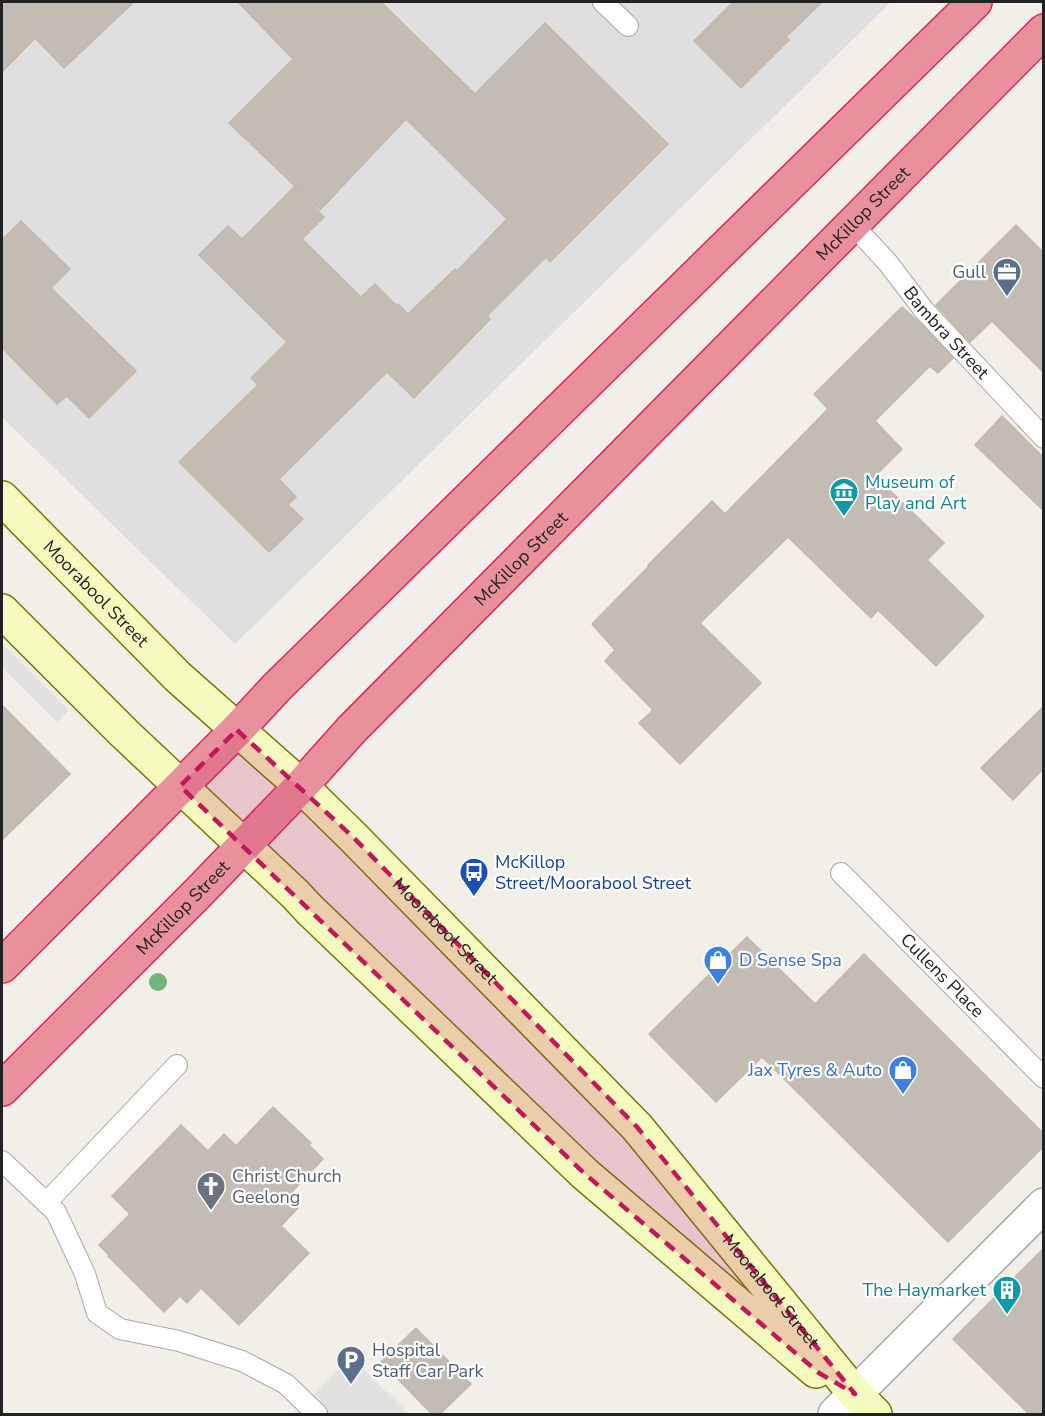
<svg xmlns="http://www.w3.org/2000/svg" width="1045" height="1416" viewBox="0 0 1045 1416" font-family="'Nunito Sans',sans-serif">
	<rect width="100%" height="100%" fill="#f2efe9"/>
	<path fill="#e0dfdf" d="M 2,2 L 891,2 L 235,644 L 2,417 Z"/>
	<g fill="#e2e2e2">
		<path d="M 2,644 L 69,710 L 57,722 L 2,667 Z"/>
		<path d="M 351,1357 L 409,1414 L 294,1414 Z"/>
	</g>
	<g fill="#c3bcb5" stroke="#c4b7ab" stroke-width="1.5">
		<path d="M 2,2 L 134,2 L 64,68 L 35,38 L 2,72 Z"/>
		<path d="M 238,2 L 381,2 L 475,94 L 545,23 L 668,144 L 550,262 L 546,257 L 487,316 L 490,319 L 414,398 L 387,372 L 279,479 L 296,497 L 288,505 L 303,519 L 269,552 L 179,462 L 258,385 L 251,378 L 287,342 L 199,255 L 228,226 L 242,239 L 294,187 L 324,217 L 302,239 L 361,297 L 375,284 L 397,306 L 398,304 L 408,314 L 455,269 L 457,271 L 507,219 L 406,119 L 320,210 L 229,123 L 293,59 Z"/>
		<path d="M 733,2 L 822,2 L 786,37 L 789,40 L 741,88 L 694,41 Z"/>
		<path d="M 21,221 L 70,269 L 51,288 L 136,371 L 89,418 L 67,396 L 57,404 L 2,348 L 2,240 Z"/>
		<path d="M 1016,225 L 1044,253 L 1044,373 L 992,321 L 970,342 L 936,305 Z"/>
		<path d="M 902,307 L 919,322 L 953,358 L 938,373 L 930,366 L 875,421 L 902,449 L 875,476 L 944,543 L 927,560 L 984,616 L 936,666 L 878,610 L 871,618 L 788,537 L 700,623 L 761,683 L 680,764 L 639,723 L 653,710 L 605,661 L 615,650 L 592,624 L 649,566 L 648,565 L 712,501 L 725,514 L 828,409 L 814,394 Z"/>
		<path d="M 1002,416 L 1044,458 L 1044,511 L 975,445 Z"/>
		<path d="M 2,705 L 70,774 L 2,840 Z"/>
		<path d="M 1044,706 L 1044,768 L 1013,800 L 981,768 Z"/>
		<path d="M 747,937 L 815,1004 L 864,954 L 1044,1134 L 1044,1146 L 948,1242 L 762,1057 L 716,1102 L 649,1034 Z"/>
		<path d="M 273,1107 L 311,1143 L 309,1145 L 323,1159 L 287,1197 L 298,1208 L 281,1226 L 309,1253 L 239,1325 L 201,1288 L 187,1303 L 180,1296 L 164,1312 L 108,1256 L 109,1255 L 99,1245 L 130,1214 L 112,1196 L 181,1125 L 208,1151 L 224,1134 L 236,1146 Z"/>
		<path d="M 1044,1248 L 1044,1414 L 1029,1414 L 953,1339 Z"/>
		<path d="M 416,1328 L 471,1384 L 440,1414 L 432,1414 L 381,1362 Z"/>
	</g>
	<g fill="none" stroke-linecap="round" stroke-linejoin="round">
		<g stroke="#a9a9a9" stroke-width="22">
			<g id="lane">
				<path d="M 603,2 L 628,26"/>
				<path id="s1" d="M 852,224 L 888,263 L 923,309 L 1044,438"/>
				<path id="s2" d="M 841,873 L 1044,1078"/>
				<path d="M 2,1161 L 56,1212 L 85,1274 L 97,1313 L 120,1329 L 179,1341 L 242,1361 L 286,1384 L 317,1414"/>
				<path d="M 46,1203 L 177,1065"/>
			</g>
		</g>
		<g stroke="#a9a9a9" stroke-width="36">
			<path id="street" d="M 835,1414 L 1044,1205"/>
		</g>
		<g stroke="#6c7f03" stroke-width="36">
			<g id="secondary">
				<path id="s3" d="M 2,498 L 178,677 L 301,786 L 353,837 L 637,1127 L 855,1394 L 875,1414"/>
				<path d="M 2,611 L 124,733 L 295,894 L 310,910 L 585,1174 L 816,1371"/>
			</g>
		</g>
		<g stroke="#df275d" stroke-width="36">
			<g id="highway">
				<path d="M 2,966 L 237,730 L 277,687 L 975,2"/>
				<path id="s4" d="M 2,1089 L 199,892 L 301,786 L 352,729 L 1044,31"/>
			</g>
		</g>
		<use href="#lane" stroke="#fff" stroke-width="20"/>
		<use href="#street" stroke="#fff" stroke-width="33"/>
		<use href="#secondary" stroke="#f5fbbe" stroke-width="33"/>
		<use href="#highway" stroke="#e9909d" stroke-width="33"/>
	</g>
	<circle fill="#72b577" cx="158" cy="982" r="9"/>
	<path fill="#c2185b" fill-opacity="0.2" stroke="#c2185b" stroke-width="4.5" stroke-dasharray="12 8" stroke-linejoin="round" d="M 237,730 L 353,837 L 637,1127 L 855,1394 L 819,1373 L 585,1174 L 180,786 Z"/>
	<defs>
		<g id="office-pin" transform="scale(1.5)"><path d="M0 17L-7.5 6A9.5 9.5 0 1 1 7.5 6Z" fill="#5c6f8a" stroke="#fff"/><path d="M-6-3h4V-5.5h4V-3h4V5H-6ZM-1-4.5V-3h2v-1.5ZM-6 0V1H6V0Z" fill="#fff"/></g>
		<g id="museum-pin" transform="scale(1.5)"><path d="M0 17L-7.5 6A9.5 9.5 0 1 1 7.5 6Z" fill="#0f9aa8" stroke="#fff"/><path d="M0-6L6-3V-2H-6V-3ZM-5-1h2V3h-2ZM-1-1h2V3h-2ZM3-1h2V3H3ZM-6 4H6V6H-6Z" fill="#fff"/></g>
		<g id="bus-pin" transform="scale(1.5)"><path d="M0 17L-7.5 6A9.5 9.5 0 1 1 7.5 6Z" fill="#1a4fb4" stroke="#fff"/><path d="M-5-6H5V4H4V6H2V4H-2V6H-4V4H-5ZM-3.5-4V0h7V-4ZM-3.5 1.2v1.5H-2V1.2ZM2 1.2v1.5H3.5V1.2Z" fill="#fff"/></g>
		<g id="shop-pin" transform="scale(1.5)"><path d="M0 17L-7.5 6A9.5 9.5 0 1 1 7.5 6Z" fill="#3f7fe0" stroke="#fff"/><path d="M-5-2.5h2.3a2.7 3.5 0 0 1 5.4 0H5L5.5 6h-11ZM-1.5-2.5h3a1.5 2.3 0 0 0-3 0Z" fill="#fff"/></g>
		<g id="church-pin" transform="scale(1.5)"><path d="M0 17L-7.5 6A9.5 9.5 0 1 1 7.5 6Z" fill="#6b7280" stroke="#fff"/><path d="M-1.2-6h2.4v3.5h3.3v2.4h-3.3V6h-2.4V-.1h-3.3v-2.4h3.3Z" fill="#fff"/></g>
		<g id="building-pin" transform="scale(1.5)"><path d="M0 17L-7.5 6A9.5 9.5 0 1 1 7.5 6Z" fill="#0f9aa8" stroke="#fff"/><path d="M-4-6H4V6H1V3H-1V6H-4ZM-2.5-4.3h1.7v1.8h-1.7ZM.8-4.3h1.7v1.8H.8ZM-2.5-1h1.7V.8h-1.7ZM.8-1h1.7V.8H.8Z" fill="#fff"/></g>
		<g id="parking-pin" transform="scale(1.5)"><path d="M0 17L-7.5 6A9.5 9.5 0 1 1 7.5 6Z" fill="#5c6f8a" stroke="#fff"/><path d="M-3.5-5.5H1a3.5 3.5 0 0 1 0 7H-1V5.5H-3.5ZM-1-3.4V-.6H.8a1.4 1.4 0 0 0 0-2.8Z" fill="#fff"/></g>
	</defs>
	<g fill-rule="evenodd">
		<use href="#office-pin" x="1007" y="272"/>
		<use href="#museum-pin" x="844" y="492"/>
		<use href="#bus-pin" x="474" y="872"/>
		<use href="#shop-pin" x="718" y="960"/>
		<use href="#shop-pin" x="903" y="1070"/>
		<use href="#church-pin" x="211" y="1186"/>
		<use href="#building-pin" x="1007" y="1290"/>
		<use href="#parking-pin" x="351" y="1360"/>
	</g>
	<g text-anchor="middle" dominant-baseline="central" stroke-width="4.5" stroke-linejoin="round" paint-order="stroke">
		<g font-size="18" fill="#222" stroke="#fff">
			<text stroke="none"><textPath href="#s4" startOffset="1228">McKillop Street</textPath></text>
			<text stroke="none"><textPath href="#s1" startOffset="144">Bambra Street</textPath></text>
			<text stroke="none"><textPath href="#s4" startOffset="742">McKillop Street</textPath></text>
			<text stroke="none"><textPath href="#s3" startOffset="134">Moorabool Street</textPath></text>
			<text stroke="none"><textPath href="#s4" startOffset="256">McKillop Street</textPath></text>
			<text stroke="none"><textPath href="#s3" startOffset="620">Moorabool Street</textPath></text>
			<text stroke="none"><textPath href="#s2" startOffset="144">Cullens Place</textPath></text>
			<text stroke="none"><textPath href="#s3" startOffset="1106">Moorabool Street</textPath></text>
		</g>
		<g font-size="18" fill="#4e5e75" stroke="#fff" text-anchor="end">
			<text x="986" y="272">Gull</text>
			<text x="372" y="1350" text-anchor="start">Hospital<tspan x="372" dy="21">Staff Car Park</tspan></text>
		</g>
		<g font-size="18" fill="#0d838f" stroke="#fff" text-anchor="start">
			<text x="865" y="482">Museum of<tspan x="865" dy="21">Play and Art</tspan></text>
			<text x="986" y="1290" text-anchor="end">The Haymarket</text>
		</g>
		<g font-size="18" fill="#164399" stroke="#fff" text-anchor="start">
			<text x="495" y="862">McKillop<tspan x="495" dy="21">Street/Moorabool Street</tspan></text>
		</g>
		<g font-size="18" fill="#366cbe" stroke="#fff" text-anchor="start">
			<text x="739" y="960">D Sense Spa</text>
			<text x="882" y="1070" text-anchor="end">Jax Tyres &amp; Auto</text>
		</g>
		<g font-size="18" fill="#5b616d" stroke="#fff" text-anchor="start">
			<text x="232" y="1176">Christ Church<tspan x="232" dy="21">Geelong</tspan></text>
		</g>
	</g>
	<rect width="1045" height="1416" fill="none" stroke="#222222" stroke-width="6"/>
</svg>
